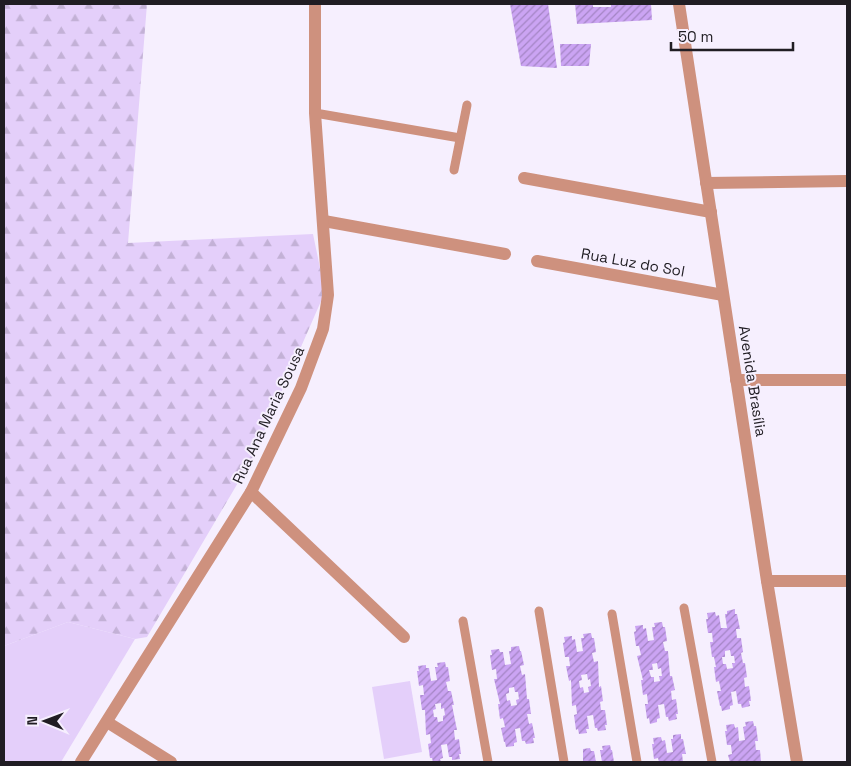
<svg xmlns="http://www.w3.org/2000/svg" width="851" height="766" viewBox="0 0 851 766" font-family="'Space Grotesk',sans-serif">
	<defs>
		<pattern id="forest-firs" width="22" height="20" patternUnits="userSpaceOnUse" patternTransform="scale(1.25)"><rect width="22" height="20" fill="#e4cffa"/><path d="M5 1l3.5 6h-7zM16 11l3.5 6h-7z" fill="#c3b1d6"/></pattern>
		<pattern id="building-hatch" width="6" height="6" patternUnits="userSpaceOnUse" patternTransform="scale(1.25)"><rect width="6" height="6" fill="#cba4f3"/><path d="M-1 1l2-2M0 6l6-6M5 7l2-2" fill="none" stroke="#a485c4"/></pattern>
	</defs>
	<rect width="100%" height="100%" fill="#f6effe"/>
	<g fill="#e4cffa">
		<path d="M 68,622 L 135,639 L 61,762 L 4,762 L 4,646 Z"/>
		<path d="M 410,681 L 422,752 L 384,759 L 372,687 Z"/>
	</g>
	<path fill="url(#forest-firs)" d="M 4,4 L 147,4 L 128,243 L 313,234 L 325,292 L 252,459 L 147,637 L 135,639 L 68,622 L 4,646 Z"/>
	<g fill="url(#building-hatch)" fill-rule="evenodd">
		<path d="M 510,4 L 548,4 L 557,68 L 521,66 Z"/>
		<path d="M 575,4 L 593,4 L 593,7 L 611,7 L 611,4 L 651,4 L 652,20 L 577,24 Z"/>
		<path d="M 560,44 L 591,44 L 589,66 L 561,66 Z"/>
		<path d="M 735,609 L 735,614 L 737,614 L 740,629 L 736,629 L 737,638 L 741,638 L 743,652 L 741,653 L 743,663 L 745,663 L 747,677 L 744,678 L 745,687 L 749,686 L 751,701 L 749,701 L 750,706 L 742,708 L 741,704 L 738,704 L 736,691 L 731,692 L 733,705 L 730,706 L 730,709 L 722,711 L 721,706 L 720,706 L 717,691 L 721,691 L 719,681 L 716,682 L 714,667 L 716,667 L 714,657 L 712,657 L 710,642 L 713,642 L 712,633 L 708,633 L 706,619 L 708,619 L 707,613 L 715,612 L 716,616 L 719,615 L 721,628 L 727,628 L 725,614 L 727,614 L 727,611 ZM 730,650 L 731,656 L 734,656 L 735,663 L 732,663 L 733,668 L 727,669 L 726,664 L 723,664 L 722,657 L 725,657 L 725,651 Z"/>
		<path d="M 662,622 L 663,627 L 665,627 L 667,641 L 663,642 L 665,651 L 668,651 L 670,676 L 672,676 L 675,690 L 671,691 L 672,700 L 676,699 L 678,714 L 676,714 L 677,719 L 669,721 L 668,717 L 666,717 L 664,704 L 658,705 L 660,718 L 657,719 L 657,722 L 650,724 L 649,718 L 647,719 L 645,704 L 648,704 L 647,694 L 643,695 L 641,680 L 643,680 L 637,656 L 641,655 L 639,646 L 636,646 L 634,632 L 636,631 L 635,626 L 643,625 L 643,629 L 646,628 L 648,641 L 654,640 L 652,627 L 655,627 L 654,623 ZM 657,663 L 658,669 L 661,668 L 662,676 L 659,676 L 660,681 L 654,682 L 654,677 L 651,677 L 649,670 L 653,670 L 652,664 Z"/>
		<path d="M 591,633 L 592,638 L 594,638 L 596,652 L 592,653 L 594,662 L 598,661 L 599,687 L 601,686 L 603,701 L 600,702 L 601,710 L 605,710 L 607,725 L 605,725 L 606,730 L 598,731 L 597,728 L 595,728 L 593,715 L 587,716 L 589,729 L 586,729 L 587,733 L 579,734 L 578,729 L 576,730 L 574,715 L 577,714 L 576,705 L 572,706 L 571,680 L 569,681 L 566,666 L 570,666 L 569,657 L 565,657 L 563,643 L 565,642 L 564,637 L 572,636 L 572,640 L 575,639 L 577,652 L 583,651 L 581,638 L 584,638 L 583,634 ZM 587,674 L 588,680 L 590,679 L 591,686 L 588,687 L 589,692 L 584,693 L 583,687 L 580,688 L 579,681 L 582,680 L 581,675 Z"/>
		<path d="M 519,646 L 520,651 L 521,651 L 524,665 L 520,666 L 522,675 L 525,674 L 527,699 L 529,699 L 531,714 L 527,714 L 529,724 L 532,723 L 535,738 L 533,738 L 534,743 L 526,744 L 525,741 L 522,741 L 520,728 L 515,729 L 517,742 L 514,743 L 514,746 L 506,747 L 505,742 L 504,742 L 501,728 L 505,727 L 503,718 L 500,719 L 498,704 L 500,704 L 494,679 L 497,679 L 496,669 L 492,670 L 490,655 L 492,655 L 491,650 L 499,649 L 500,652 L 503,652 L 505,665 L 511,664 L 509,651 L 511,651 L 511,647 ZM 514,687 L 515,692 L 518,692 L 519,699 L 516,700 L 517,705 L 511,706 L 510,700 L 507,701 L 506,694 L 509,693 L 509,688 Z"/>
		<path d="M 445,662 L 446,667 L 448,667 L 450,681 L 446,682 L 448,691 L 451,691 L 454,705 L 452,705 L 457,730 L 454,730 L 455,740 L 459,739 L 461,754 L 459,754 L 460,759 L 452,760 L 452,757 L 449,757 L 447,744 L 441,745 L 443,758 L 440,759 L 441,762 L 433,762 L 432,758 L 430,758 L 428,744 L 431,743 L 430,734 L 426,735 L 425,710 L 422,710 L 420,695 L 424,695 L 423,685 L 419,686 L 417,671 L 419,671 L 418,666 L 426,665 L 426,668 L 429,668 L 431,681 L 437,680 L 435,667 L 438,667 L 437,663 ZM 441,703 L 441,709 L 444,708 L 445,715 L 443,716 L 443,721 L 438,722 L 437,717 L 434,717 L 433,710 L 436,709 L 435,704 Z"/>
		<path d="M 753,721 L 754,726 L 756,726 L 758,741 L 755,741 L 756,750 L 760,750 L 761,762 L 730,762 L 728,755 L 732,754 L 731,745 L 727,745 L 725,731 L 727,731 L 726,725 L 734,724 L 735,728 L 738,727 L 739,741 L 745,740 L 743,727 L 746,726 L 745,722 Z"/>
		<path d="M 681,734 L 681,739 L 683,739 L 686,754 L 682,754 L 683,762 L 659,762 L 658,758 L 654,759 L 652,744 L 654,744 L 653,738 L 661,737 L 662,741 L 665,740 L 667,753 L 673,752 L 671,739 L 673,739 L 673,735 Z"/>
		<path d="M 610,745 L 611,750 L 612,750 L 614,762 L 602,762 L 600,750 L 603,750 L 602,746 Z"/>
		<path d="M 590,748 L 591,751 L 594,751 L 596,762 L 583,762 L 583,749 Z"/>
	</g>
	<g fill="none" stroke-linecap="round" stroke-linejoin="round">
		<g stroke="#ce917e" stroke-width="9">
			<path d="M 315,113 L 460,138"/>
			<path d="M 454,170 L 467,105"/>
			<path d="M 684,608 L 712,762"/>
			<path d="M 539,611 L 564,762"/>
			<path d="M 612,614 L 637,762"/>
			<path d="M 463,621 L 488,762"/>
		</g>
		<g stroke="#ce917e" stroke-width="12">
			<path d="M 679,4 L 767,581 L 797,762"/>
			<path d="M 524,178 L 711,212"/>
			<path d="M 706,183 L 847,181"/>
			<path d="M 324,221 L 505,254"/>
			<path d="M 537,261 L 723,295"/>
			<path d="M 736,380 L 847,380"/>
			<path d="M 251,492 L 404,637"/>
			<path d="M 767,581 L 847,581"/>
			<path d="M 107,722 L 171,762"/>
			<path d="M 81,762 L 251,492 L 301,388 L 323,329 L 328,295 L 315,113 L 315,4"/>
		</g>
	</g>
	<g text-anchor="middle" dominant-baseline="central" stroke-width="4" stroke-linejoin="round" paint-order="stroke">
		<g font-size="15" fill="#201d23" stroke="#f6effe">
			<text transform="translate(633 262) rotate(10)">Rua Luz do Sol</text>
			<text transform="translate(753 381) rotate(81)">Avenida Brasília</text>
			<text transform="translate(268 415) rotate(-65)">Rua Ana Maria Sousa</text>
		</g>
	</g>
	<rect width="851" height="766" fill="none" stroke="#201d23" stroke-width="10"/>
	<g transform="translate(45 721) rotate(271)" stroke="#f6effe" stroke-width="4" paint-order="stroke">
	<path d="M0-4L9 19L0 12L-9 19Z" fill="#201d23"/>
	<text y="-8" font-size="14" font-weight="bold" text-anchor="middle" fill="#201d23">N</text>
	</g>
	<path d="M671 42v8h122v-8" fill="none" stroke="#201d23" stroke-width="2.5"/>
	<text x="678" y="42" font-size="15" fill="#201d23" stroke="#f6effe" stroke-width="4" paint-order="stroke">50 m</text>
</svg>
